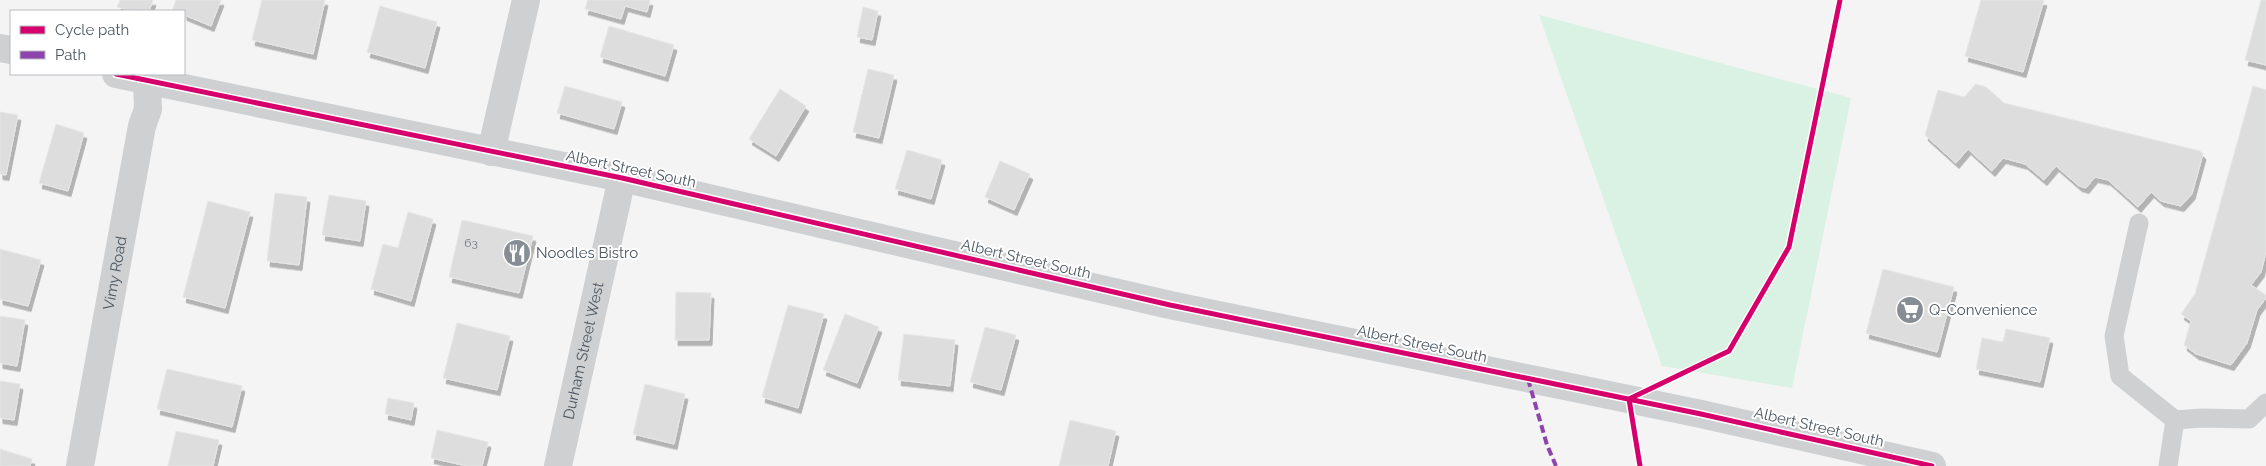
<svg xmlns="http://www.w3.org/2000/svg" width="2266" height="466" viewBox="0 0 2266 466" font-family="Raleway,sans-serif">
	<defs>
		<filter id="shadow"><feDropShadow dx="3" dy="5.5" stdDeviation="0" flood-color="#0004"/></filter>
	</defs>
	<rect width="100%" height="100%" fill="#f4f4f4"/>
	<path fill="#d9f2e3" d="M 1539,15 L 1851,98 L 1792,388 L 1662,366 Z"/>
	<g fill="#ddddde" stroke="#e5e6e7" filter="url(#shadow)">
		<path d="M 120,0 L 153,0 L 149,11 L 132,11 L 117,7 Z"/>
		<path d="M 176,0 L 221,0 L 211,26 L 184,15 L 184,11 L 172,11 Z"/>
		<path d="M 262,0 L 325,0 L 313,54 L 252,40 Z"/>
		<path d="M 588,0 L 650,0 L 647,12 L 625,6 L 621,19 L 585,9 Z"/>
		<path d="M 1981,0 L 2044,0 L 2023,72 L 1965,56 Z"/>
		<path d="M 2261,0 L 2266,0 L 2266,65 L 2245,60 Z"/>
		<path d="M 380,6 L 437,22 L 425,68 L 367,52 Z"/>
		<path d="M 863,7 L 878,11 L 872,40 L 857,37 Z"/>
		<path d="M 609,26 L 674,45 L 665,76 L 600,57 Z"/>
		<path d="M 868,69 L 894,75 L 879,138 L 853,132 Z"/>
		<path d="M 1976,84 L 1986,87 L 2004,103 L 2200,151 L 2203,154 L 2192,194 L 2181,206 L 2161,201 L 2151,192 L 2138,207 L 2108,180 L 2095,177 L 2086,188 L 2079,186 L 2056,166 L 2044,180 L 2025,164 L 2003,158 L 1992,171 L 1968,149 L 1956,163 L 1925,135 L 1938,90 L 1964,97 Z"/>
		<path d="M 565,86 L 622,102 L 614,129 L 557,113 Z"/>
		<path d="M 2253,86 L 2266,90 L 2266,252 L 2261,272 L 2251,285 L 2266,295 L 2266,298 L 2257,310 L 2247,343 L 2231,365 L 2196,354 L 2184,345 L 2191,321 L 2181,314 L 2195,294 Z"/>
		<path d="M 780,89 L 806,106 L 776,156 L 749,139 Z"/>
		<path d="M 0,112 L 18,115 L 6,175 L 0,174 Z"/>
		<path d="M 56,124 L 84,133 L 68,191 L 39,183 Z"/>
		<path d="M 907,150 L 942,160 L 931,199 L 895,189 Z"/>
		<path d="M 1000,161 L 1030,174 L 1014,210 L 985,197 Z"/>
		<path d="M 275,193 L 307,197 L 299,265 L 267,261 Z"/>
		<path d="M 329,195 L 366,201 L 360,241 L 322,235 Z"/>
		<path d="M 208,201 L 250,212 L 225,308 L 183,297 Z"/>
		<path d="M 408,212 L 433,219 L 411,301 L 371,289 L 383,244 L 398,248 Z"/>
		<path d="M 462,220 L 533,236 L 519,293 L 449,277 Z"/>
		<path d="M 0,249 L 41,260 L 28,306 L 0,299 Z"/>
		<path d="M 1883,269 L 1954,287 L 1937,352 L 1866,333 Z"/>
		<path d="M 676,292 L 711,293 L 709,340 L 675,340 Z"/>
		<path d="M 788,305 L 824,314 L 798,408 L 762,397 Z"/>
		<path d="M 845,314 L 879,327 L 857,383 L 823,370 Z"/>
		<path d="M 0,316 L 25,320 L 17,366 L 0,363 Z"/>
		<path d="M 457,323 L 510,336 L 497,390 L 443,378 Z"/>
		<path d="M 985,327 L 1016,335 L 1001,390 L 970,382 Z"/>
		<path d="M 2006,329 L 2050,338 L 2040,382 L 1976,369 L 1982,338 L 2003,342 Z"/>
		<path d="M 904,334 L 955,340 L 950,386 L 898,380 Z"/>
		<path d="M 167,369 L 242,386 L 232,427 L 157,409 Z"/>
		<path d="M 0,381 L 20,384 L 14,420 L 0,418 Z"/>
		<path d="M 645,384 L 685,394 L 674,444 L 633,434 Z"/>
		<path d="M 388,398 L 414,403 L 411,420 L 385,414 Z"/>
		<path d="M 1070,420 L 1116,431 L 1108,466 L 1059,466 Z"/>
		<path d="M 437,430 L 488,442 L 482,466 L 467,466 L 431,458 Z"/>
		<path d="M 176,431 L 219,440 L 213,466 L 168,466 Z"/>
		<path d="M 0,449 L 32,459 L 30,466 L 0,466 Z"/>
	</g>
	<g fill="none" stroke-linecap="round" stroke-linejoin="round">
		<g stroke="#ced0d2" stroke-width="19">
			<path d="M 2139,223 L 2114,336 L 2120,376 L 2175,420"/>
			<path d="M 2168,466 L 2175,420 L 2202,418 L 2249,419 L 2266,403"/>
		</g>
		<g stroke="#ced0d2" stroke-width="28">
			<path d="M 0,48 L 11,50"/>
			<path d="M 116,74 L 622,178 L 1170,305 L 1701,414 L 1932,466"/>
			<path d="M 491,152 L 526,0"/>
			<path id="s1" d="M 80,466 L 142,126 L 148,109 L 147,81"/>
			<path id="s2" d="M 558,466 L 622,178"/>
		</g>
		<path stroke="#8e44ad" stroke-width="4" stroke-dasharray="8 4" stroke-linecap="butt" d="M 1528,379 L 1547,445 L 1556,466"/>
		<g stroke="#fff" stroke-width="8">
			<g id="cycleway">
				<path d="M 116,74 L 622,178 L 1170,305 L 1701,414 L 1932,466"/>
				<path d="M 1640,466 L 1629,399 L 1729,351 L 1789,247 L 1840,0"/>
			</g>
		</g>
		<use href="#cycleway" stroke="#d6006c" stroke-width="5"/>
	</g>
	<defs>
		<g id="restaurant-disc" transform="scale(1.4375)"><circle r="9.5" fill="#868d94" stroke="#fff"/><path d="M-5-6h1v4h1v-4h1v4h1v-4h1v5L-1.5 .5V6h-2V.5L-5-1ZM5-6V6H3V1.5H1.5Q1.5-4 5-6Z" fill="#fff"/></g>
		<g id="supermarket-disc" transform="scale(1.4375)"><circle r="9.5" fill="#868d94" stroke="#fff"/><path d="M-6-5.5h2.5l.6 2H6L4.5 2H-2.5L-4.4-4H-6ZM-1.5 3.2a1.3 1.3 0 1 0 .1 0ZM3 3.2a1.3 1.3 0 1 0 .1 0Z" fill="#fff"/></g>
	</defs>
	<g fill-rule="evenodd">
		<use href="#restaurant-disc" x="517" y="253"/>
		<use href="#supermarket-disc" x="1910" y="310"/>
	</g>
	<g text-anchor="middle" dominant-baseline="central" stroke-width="4" stroke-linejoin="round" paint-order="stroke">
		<g font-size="12" fill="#707881">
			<text x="471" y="243">63</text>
		</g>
		<g font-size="15" fill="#4a5661" stroke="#fff">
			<text transform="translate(631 169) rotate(12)">Albert Street South</text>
			<text transform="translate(1026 259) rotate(13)">Albert Street South</text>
			<text stroke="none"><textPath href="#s1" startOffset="196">Vimy Road</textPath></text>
			<text transform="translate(1422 344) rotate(12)">Albert Street South</text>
			<text stroke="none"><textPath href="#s2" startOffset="118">Durham Street West</textPath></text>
			<text transform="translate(1819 427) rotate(13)">Albert Street South</text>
		</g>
		<g font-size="15" fill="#4a5661" stroke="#fff" text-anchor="start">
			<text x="536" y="253">Noodles Bistro</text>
			<text x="1929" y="310">Q-Convenience</text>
		</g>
	</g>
	<rect x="10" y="10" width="175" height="65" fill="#ffffff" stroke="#b7bbc0"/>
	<rect x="20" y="26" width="25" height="8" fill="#d6006c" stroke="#b7bbc0"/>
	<text x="55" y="35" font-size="15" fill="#4a5661">Cycle path</text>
	<rect x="20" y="51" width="25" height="8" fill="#8e44ad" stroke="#b7bbc0"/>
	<text x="55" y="60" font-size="15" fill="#4a5661">Path</text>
</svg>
